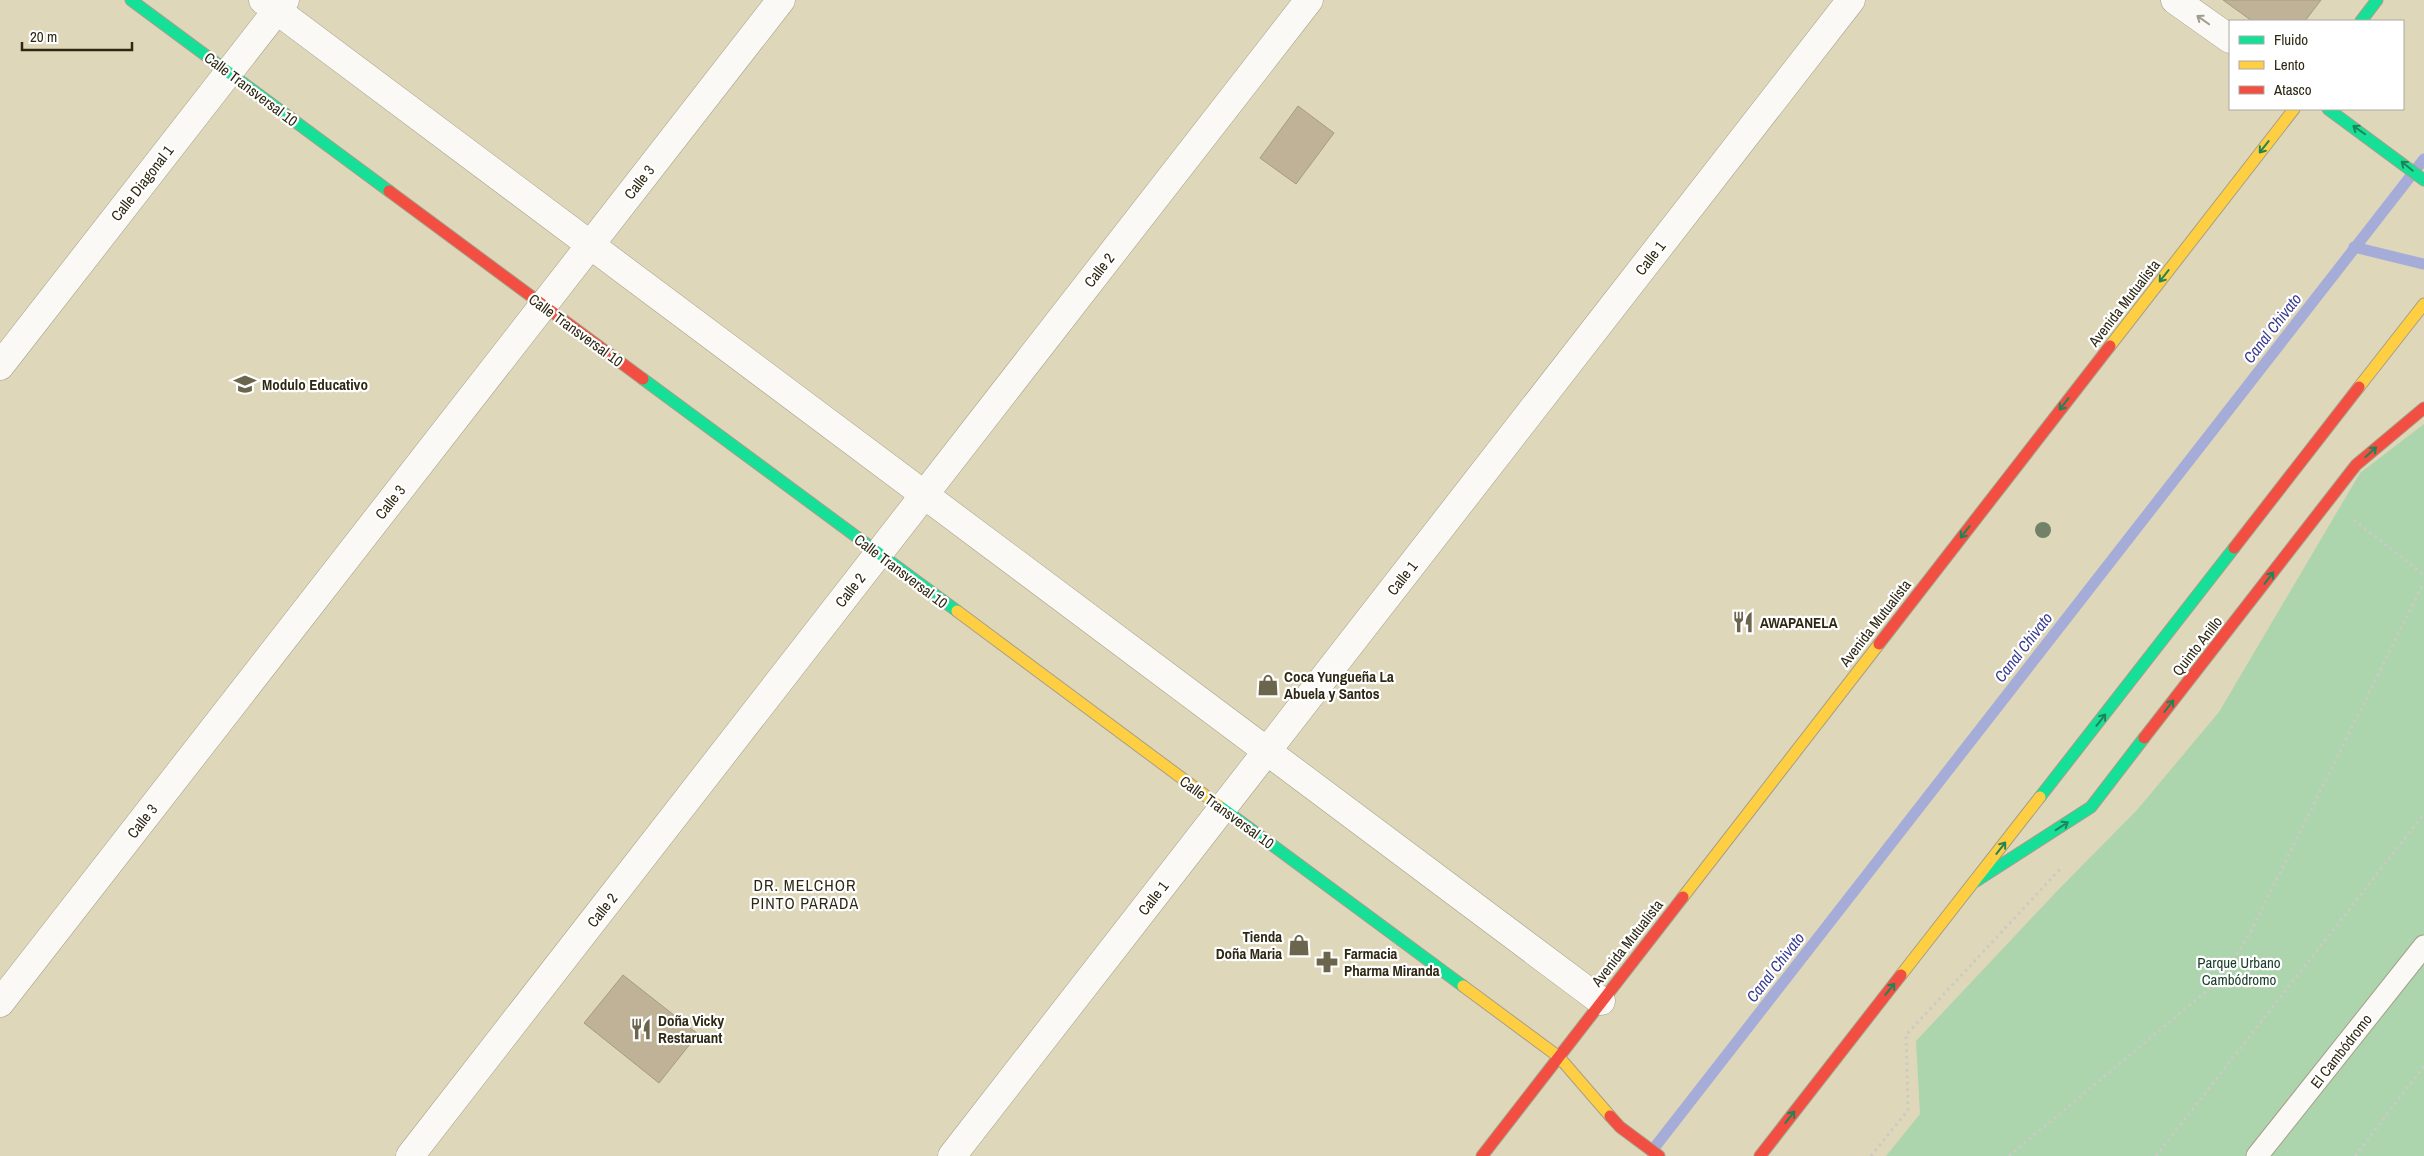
<svg xmlns="http://www.w3.org/2000/svg" width="2424" height="1156" viewBox="0 0 2424 1156" font-family="'Archivo Narrow',sans-serif">
	<rect width="100%" height="100%" fill="#ded7ba"/>
	<path fill="#acd5ad" d="M 2424,424 L 2424,1156 L 1886,1156 L 1920,1114 L 1916,1041 L 2058,890 L 2137,810 L 2219,712 L 2360,473 Z"/>
	<g fill="none" stroke-linecap="round" stroke-linejoin="round">
		<g stroke="#a5acd7" stroke-width="11">
			<path d="M 2354,247 L 2423,264"/>
			<path d="M 1651,1152 L 2424,159"/>
		</g>
	</g>
	<g fill="#bfb296" stroke="#a49b86">
		<path d="M 2223,0 L 2321,0 L 2305,21 L 2252,21 Z"/>
		<path d="M 1298,106 L 1334,133 L 1296,184 L 1260,158 Z"/>
		<path d="M 623,975 L 698,1034 L 659,1083 L 584,1023 Z"/>
	</g>
	<g fill="none" stroke-linecap="round" stroke-linejoin="round">
		<g stroke="#a59f88" stroke-width="23">
			<path id="lane" d="M 2257,1156 L 2424,946"/>
		</g>
		<g stroke="#a59f88" stroke-width="29">
			<g id="street">
				<path d="M 263,0 L 1601,1001"/>
				<path d="M 2175,0 L 2230,39"/>
				<path d="M 0,366 L 285,0"/>
				<path d="M 0,1003 L 781,0"/>
				<path d="M 410,1156 L 1309,0"/>
				<path d="M 952,1156 L 1851,0"/>
			</g>
		</g>
		<g stroke="#a59f88" stroke-width="13">
			<g id="fast">
				<path d="M 131,0 L 389,191"/>
				<path d="M 2361,21 L 2377,0"/>
				<path d="M 2328,109 L 2424,180"/>
				<path d="M 643,379 L 957,611"/>
				<path d="M 2040,797 L 2234,548"/>
				<path d="M 1218,805 L 1463,986"/>
				<path d="M 1976,881 L 2091,807 L 2144,738"/>
			</g>
		</g>
		<g stroke="#a59f88" stroke-width="13">
			<g id="slow">
				<path d="M 2110,346 L 2294,109"/>
				<path d="M 2359,387 L 2424,304"/>
				<path d="M 957,611 L 1218,805"/>
				<path d="M 1683,897 L 1879,644"/>
				<path d="M 1901,975 L 2040,797"/>
				<path d="M 1463,986 L 1559,1057 L 1610,1116"/>
			</g>
		</g>
		<g stroke="#a59f88" stroke-width="13">
			<g id="jam">
				<path d="M 389,191 L 643,379"/>
				<path d="M 2234,548 L 2359,387"/>
				<path d="M 1879,644 L 2110,346"/>
				<path d="M 2144,738 L 2356,465 L 2424,408"/>
				<path d="M 1610,1116 L 1620,1127 L 1659,1156"/>
				<path d="M 1482,1156 L 1683,897"/>
				<path d="M 1760,1156 L 1901,975"/>
			</g>
		</g>
		<g stroke="#cccac2" stroke-width="3" stroke-dasharray="2.5 4" stroke-linecap="butt">
			<path d="M 2354,520 L 2424,575"/>
			<path d="M 1871,1156 L 1908,1110 L 1906,1035 L 2061,868"/>
			<path d="M 2009,1156 L 2222,978 L 2251,931 L 2424,582"/>
			<path d="M 2156,1156 L 2424,814"/>
			<path d="M 2355,1156 L 2424,1066"/>
		</g>
		<use href="#lane" stroke="#faf9f5" stroke-width="21"/>
		<use href="#street" stroke="#faf9f5" stroke-width="28"/>
		<use href="#fast" stroke="#16e098" stroke-width="11"/>
		<use href="#slow" stroke="#ffcf43" stroke-width="11"/>
		<use href="#jam" stroke="#f24e42" stroke-width="11"/>
	</g>
	<circle fill="#718269" cx="2043" cy="530" r="8"/>
	<defs><path id="oneway-shaft" d="M-6 0H5M1.5-3L5.5 0L1.5 3" fill="none" stroke-width="1.6" stroke-linecap="round" stroke-linejoin="round" transform="scale(1.25)"/></defs>
	<use stroke="#9e9b8f" href="#oneway-shaft" transform="translate(2203 20) rotate(-145)"/>
	<g stroke="#228456">
		<use href="#oneway-shaft" transform="translate(2359 130) rotate(-145)"/>
		<use href="#oneway-shaft" transform="translate(2264 147) rotate(128)"/>
		<use href="#oneway-shaft" transform="translate(2407 166) rotate(-141)"/>
		<use href="#oneway-shaft" transform="translate(2164 276) rotate(128)"/>
		<use href="#oneway-shaft" transform="translate(2064 404) rotate(128)"/>
		<use href="#oneway-shaft" transform="translate(2371 452) rotate(-42)"/>
		<use href="#oneway-shaft" transform="translate(1965 532) rotate(128)"/>
		<use href="#oneway-shaft" transform="translate(2269 578) rotate(-52)"/>
		<use href="#oneway-shaft" transform="translate(2169 706) rotate(-52)"/>
		<use href="#oneway-shaft" transform="translate(2101 720) rotate(-52)"/>
		<use href="#oneway-shaft" transform="translate(2062 826) rotate(-33)"/>
		<use href="#oneway-shaft" transform="translate(2001 848) rotate(-52)"/>
		<use href="#oneway-shaft" transform="translate(1890 989) rotate(-51)"/>
		<use href="#oneway-shaft" transform="translate(1790 1117) rotate(-52)"/>
	</g>
	<defs>
		<g id="school-bare" transform="scale(1.725)"><path d="M0-5L7-2L0 1L-7-2ZM-4 1L0 2.5L4 1V4Q0 6-4 4Z" fill="#6c654d" stroke="#fff" stroke-width="2.5" paint-order="stroke"/></g>
		<g id="restaurant-bare" transform="scale(1.725)"><path d="M-5-6h1v4h1v-4h1v4h1v-4h1v5L-1.5 .5V6h-2V.5L-5-1ZM5-6V6H3V1.5H1.5Q1.5-4 5-6Z" fill="#6c654d" stroke="#fff" stroke-width="2.5" paint-order="stroke"/></g>
		<g id="shop-bare" transform="scale(1.725)"><path d="M-5-2.5h2.3a2.7 3.5 0 0 1 5.4 0H5L5.5 6h-11ZM-1.5-2.5h3a1.5 2.3 0 0 0-3 0Z" fill="#6c654d" stroke="#fff" stroke-width="2.5" paint-order="stroke"/></g>
		<g id="pharmacy-bare" transform="scale(1.725)"><path d="M-2-6h4v4h4v4h-4v4h-4v-4h-4v-4h4Z" fill="#6c654d" stroke="#fff" stroke-width="2.5" paint-order="stroke"/></g>
	</defs>
	<g fill-rule="evenodd">
		<use href="#school-bare" x="245" y="384"/>
		<use href="#restaurant-bare" x="1743" y="622"/>
		<use href="#shop-bare" x="1268" y="685"/>
		<use href="#shop-bare" x="1299" y="945"/>
		<use href="#pharmacy-bare" x="1327" y="962"/>
		<use href="#restaurant-bare" x="641" y="1029"/>
	</g>
	<g text-anchor="middle" dominant-baseline="central" stroke-width="4.5" stroke-linejoin="round" paint-order="stroke">
		<g font-size="15" fill="#2e2813" stroke="#fff">
			<text transform="translate(251 89) rotate(37)">Calle Transversal 10</text>
			<text transform="translate(639 182) rotate(-52)">Calle 3</text>
			<text transform="translate(142 183) rotate(-52)">Calle Diagonal 1</text>
			<text transform="translate(1650 258) rotate(-52)">Calle 1</text>
			<text transform="translate(1099 270) rotate(-52)">Calle 2</text>
			<text transform="translate(2124 303) rotate(-52)">Avenida Mutualista</text>
			<text transform="translate(576 330) rotate(36)">Calle Transversal 10</text>
			<text transform="translate(390 502) rotate(-52)">Calle 3</text>
			<text transform="translate(901 571) rotate(37)">Calle Transversal 10</text>
			<text transform="translate(1402 578) rotate(-52)">Calle 1</text>
			<text transform="translate(850 590) rotate(-52)">Calle 2</text>
			<text transform="translate(1875 623) rotate(-52)">Avenida Mutualista</text>
			<text transform="translate(2197 646) rotate(-52)">Quinto Anillo</text>
			<text transform="translate(1227 812) rotate(36)">Calle Transversal 10</text>
			<text transform="translate(142 821) rotate(-52)">Calle 3</text>
			<text transform="translate(1153 898) rotate(-52)">Calle 1</text>
			<text transform="translate(602 910) rotate(-52)">Calle 2</text>
			<text transform="translate(1627 943) rotate(-52)">Avenida Mutualista</text>
			<text transform="translate(2341 1051) rotate(-52)">El Cambódromo</text>
		</g>
		<g font-size="15" font-weight="bold" fill="#2e2813" stroke="#fff" text-anchor="start">
			<text x="262" y="384">Modulo Educativo</text>
			<text x="1760" y="622">AWAPANELA</text>
			<text x="1284" y="676">Coca Yungueña La<tspan x="1284" dy="17">Abuela y Santos</tspan></text>
			<text x="1282" y="936" text-anchor="end">Tienda<tspan x="1282" dy="17">Doña Maria</tspan></text>
			<text x="1344" y="953">Farmacia<tspan x="1344" dy="17">Pharma Miranda</tspan></text>
			<text x="658" y="1020">Doña Vicky<tspan x="658" dy="17">Restaruant</tspan></text>
		</g>
		<g font-size="15" fill="#183c27" stroke="#fff">
			<text x="2239" y="962">Parque Urbano<tspan x="2239" dy="17">Cambódromo</tspan></text>
		</g>
		<g font-size="16" font-style="italic" fill="#373b91" stroke="#fff">
			<text transform="translate(2272 328) rotate(-52)">Canal Chivato</text>
			<text transform="translate(2023 647) rotate(-52)">Canal Chivato</text>
			<text transform="translate(1775 967) rotate(-52)">Canal Chivato</text>
		</g>
		<g font-size="16" letter-spacing="1" fill="#2e2813" stroke="#fff">
			<text x="805" y="885">DR. MELCHOR<tspan x="805" dy="18">PINTO PARADA</tspan></text>
		</g>
	</g>
	<rect x="2229" y="20" width="175" height="90" fill="#ffffff" stroke="#aba9a1"/>
	<rect x="2239" y="36" width="25" height="8" fill="#16e098" stroke="#aba9a1"/>
	<text x="2274" y="45" font-size="15" fill="#2e2813">Fluido</text>
	<rect x="2239" y="61" width="25" height="8" fill="#ffcf43" stroke="#aba9a1"/>
	<text x="2274" y="70" font-size="15" fill="#2e2813">Lento</text>
	<rect x="2239" y="86" width="25" height="8" fill="#f24e42" stroke="#aba9a1"/>
	<text x="2274" y="95" font-size="15" fill="#2e2813">Atasco</text>
	<path d="M22 42v8h110v-8" fill="none" stroke="#2e2813" stroke-width="2.5"/>
	<text x="30" y="42" font-size="15" fill="#2e2813" stroke="#ffffff" stroke-width="4" paint-order="stroke">20 m</text>
</svg>
